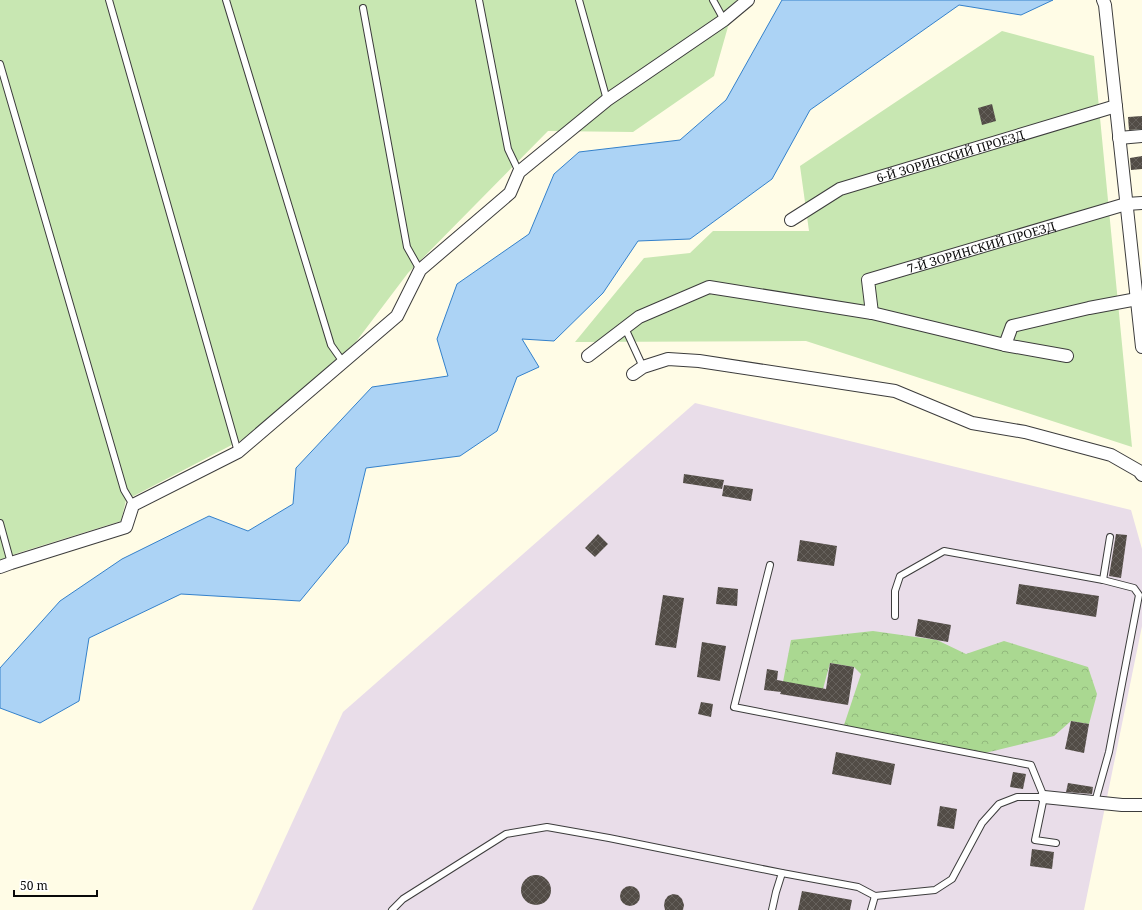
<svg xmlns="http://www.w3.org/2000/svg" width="1142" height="910" viewBox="0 0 1142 910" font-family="'Noto Serif',serif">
	<defs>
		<pattern id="forest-crowns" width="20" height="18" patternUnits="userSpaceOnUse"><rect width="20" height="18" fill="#aad891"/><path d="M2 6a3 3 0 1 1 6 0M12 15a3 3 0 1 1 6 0" fill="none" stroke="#91b87c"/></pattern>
		<pattern id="building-cross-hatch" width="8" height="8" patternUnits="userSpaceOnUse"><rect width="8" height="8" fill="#524c46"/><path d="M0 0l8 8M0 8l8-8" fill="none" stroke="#66615c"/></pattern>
	</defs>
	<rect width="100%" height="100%" fill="#fffce6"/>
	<path fill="#e9dde9" d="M 695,403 L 1131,510 L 1142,549 L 1142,626 L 1084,910 L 252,910 L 343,712 Z"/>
	<path fill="url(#forest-crowns)" d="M 873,631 L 937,640 L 966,654 L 1004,641 L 1088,667 L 1097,694 L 1089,724 L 1071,721 L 1054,736 L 977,755 L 843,728 L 861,674 L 854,667 L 830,663 L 823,689 L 783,682 L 791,640 Z"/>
	<g fill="#c8e7b2">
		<path d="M 0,0 L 737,0 L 735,2 L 714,76 L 633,132 L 548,131 L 408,273 L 355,343 L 249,436 L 126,500 L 121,521 L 18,553 L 0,560 Z"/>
		<path d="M 1002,31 L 1094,56 L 1132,447 L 806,341 L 575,342 L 644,258 L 690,253 L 713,231 L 809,231 L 800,166 Z"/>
	</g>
	<path fill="#acd3f5" stroke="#3481cb" d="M 782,0 L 1053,0 L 1021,15 L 959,5 L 810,110 L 772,179 L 690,239 L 638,241 L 603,293 L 554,341 L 522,339 L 539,367 L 517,377 L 497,431 L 460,456 L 366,468 L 348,543 L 300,601 L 181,594 L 89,638 L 79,701 L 40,723 L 0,708 L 0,668 L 60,601 L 122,559 L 209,516 L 248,531 L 293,504 L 296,468 L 372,387 L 448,376 L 437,339 L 457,284 L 529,234 L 554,174 L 579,152 L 680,140 L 726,100 Z"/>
	<g fill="url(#building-cross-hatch)">
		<path d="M 992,104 L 996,121 L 982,125 L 978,108 Z"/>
		<path d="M 1142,116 L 1142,129 L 1129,130 L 1128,117 Z"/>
		<path d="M 1142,156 L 1142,169 L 1131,170 L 1130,158 Z"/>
		<path d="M 684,474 L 724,480 L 722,489 L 683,483 Z"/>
		<path d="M 724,485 L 753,489 L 751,501 L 722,496 Z"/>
		<path d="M 598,534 L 608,544 L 595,557 L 585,548 Z"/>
		<path d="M 1116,534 L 1127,535 L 1121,578 L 1109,576 Z"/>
		<path d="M 800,540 L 837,546 L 834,566 L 797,561 Z"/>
		<path d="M 1019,584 L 1099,596 L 1096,617 L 1016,604 Z"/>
		<path d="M 718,587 L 738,589 L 737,606 L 716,604 Z"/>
		<path d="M 663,595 L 684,598 L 676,648 L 655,645 Z"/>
		<path d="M 918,619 L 951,625 L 948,642 L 915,636 Z"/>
		<path d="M 702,642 L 726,646 L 720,681 L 697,677 Z"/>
		<path d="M 830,663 L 854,667 L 848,705 L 780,694 L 781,692 L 764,690 L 767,669 L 778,671 L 777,680 L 826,689 Z"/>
		<path d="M 701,702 L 713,704 L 711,717 L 698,714 Z"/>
		<path d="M 1071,721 L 1089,724 L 1084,753 L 1065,749 Z"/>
		<path d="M 836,752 L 895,764 L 891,785 L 832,774 Z"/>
		<path d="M 1013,772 L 1026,774 L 1023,789 L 1010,787 Z"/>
		<path d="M 1068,783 L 1093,787 L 1092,794 L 1066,792 Z"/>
		<path d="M 940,806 L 957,809 L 954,829 L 937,826 Z"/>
		<path d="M 1032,849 L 1054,852 L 1052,869 L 1030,866 Z"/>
		<circle cx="536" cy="890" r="15"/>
		<circle cx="630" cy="896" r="10"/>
		<path d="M 802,891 L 852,900 L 850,910 L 798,910 Z"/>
		<path d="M 673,894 L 678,895 L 682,899 L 684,905 L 683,910 L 665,910 L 664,905 L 665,900 L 668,896 Z"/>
	</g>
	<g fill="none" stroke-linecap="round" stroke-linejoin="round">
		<g stroke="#3c3c3c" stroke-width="8">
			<g id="service">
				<path d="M 109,0 L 238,452"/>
				<path d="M 226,0 L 331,345 L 343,362"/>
				<path d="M 479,0 L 508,149 L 519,172"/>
				<path d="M 579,0 L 607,100"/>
				<path d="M 713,0 L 724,20"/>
				<path d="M 363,8 L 407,247 L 420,270"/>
				<path d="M 0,64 L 124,490 L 133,505"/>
				<path d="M 625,328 L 643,367"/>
				<path d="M 0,523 L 11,563"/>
				<path d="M 770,565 L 734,707 L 1031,765 L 1044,797 L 1035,840 L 1056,843"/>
				<path d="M 895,616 L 895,591 L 900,576 L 944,551 L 1103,580"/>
				<path d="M 1095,802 L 1109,752 L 1139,595 L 1134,588 L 1103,580 L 1110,537"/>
				<path d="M 392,910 L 403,899 L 506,834 L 547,827 L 609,838 L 782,873 L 858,887 L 875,896 L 935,890 L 952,879 L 982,823 L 999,804 L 1017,797 L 1044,797"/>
				<path d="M 772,910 L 776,892 L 782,873"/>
				<path d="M 871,910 L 875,896"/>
			</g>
		</g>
		<g stroke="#3c3c3c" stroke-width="14">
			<g id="minor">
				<path d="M 1103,0 L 1105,5 L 1142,347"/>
				<path d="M 1119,138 L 1142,136"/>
				<path id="s1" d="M 791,220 L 840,189 L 1116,106"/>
				<path id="s2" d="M 872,313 L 868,280 L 1126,204 L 1142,203"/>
				<path d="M 1005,345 L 1012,326 L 1089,308 L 1137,299"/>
				<path d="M 588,356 L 639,317 L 709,287 L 872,313 L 1005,345 L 1067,356"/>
				<path d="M 633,374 L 643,367 L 668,359 L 699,361 L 895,391 L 972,423 L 1025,432 L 1111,455 L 1139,471 L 1142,475"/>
				<path d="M 0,567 L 11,563 L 126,527 L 133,505 L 238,452 L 397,316 L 420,270 L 510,193 L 519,172 L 607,100 L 724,20 L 748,0"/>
				<path d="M 1044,797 L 1122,805 L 1142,805"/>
			</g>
		</g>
		<use href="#service" stroke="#fff" stroke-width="6"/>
		<use href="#minor" stroke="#fff" stroke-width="12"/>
	</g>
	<g text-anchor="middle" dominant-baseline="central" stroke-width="4" stroke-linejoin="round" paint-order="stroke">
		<g font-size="12" fill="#090909" stroke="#fff">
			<text stroke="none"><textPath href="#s1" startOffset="173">6-Й ЗОРИНСКИЙ ПРОЕЗД</textPath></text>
			<text stroke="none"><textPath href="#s2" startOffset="151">7-Й ЗОРИНСКИЙ ПРОЕЗД</textPath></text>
		</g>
	</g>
	<path d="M14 890v6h83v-6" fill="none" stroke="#090909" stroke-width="2"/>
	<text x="20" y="890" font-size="12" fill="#090909" stroke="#ffffff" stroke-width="3" paint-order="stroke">50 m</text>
</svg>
